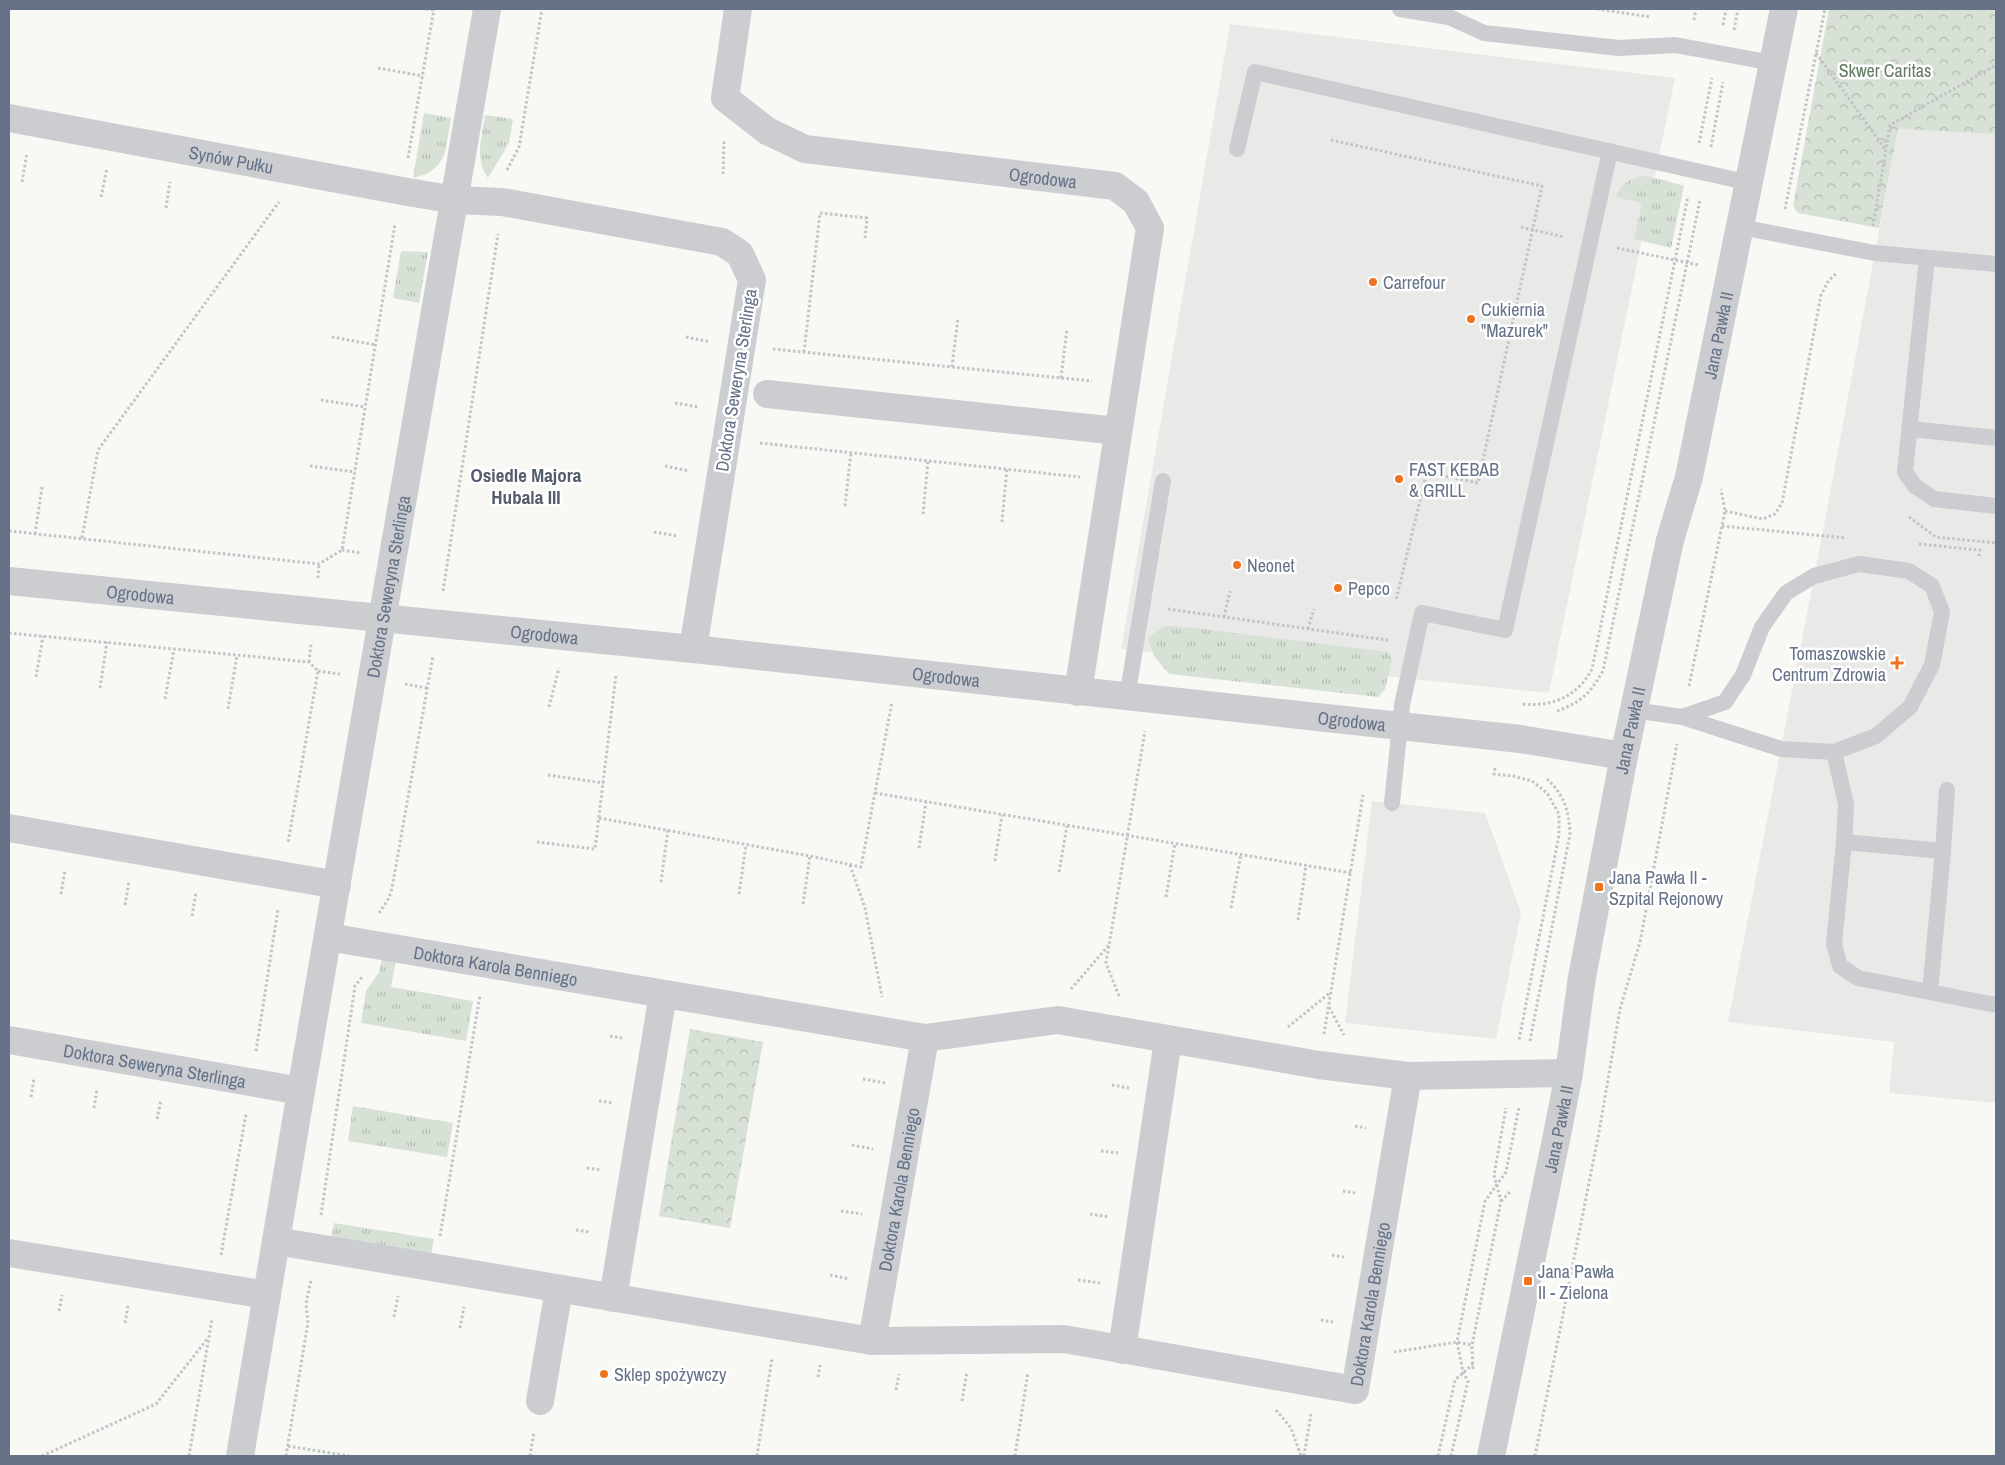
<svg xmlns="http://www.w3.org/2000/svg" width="2005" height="1465" viewBox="0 0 2005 1465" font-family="'Archivo Narrow',sans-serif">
	<defs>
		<pattern id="grass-tufts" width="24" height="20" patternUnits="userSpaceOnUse" patternTransform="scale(1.25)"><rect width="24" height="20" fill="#d8e1d6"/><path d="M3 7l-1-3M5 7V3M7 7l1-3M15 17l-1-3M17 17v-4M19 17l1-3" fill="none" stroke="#b3bbb3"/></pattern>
		<pattern id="park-crowns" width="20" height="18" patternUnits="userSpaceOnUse" patternTransform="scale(1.25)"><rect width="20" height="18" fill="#d8e1d6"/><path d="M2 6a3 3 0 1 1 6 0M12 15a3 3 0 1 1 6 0" fill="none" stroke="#b3bbb3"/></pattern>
	</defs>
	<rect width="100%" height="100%" fill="#f8f8f5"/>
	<g fill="#e9e9e8">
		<path d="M 1230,24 L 1675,78 L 1549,693 L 1121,649 Z"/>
		<path d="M 1898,129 L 1996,134 L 1996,1103 L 1889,1093 L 1894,1042 L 1728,1022 L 1822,536 Z"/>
		<path d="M 1372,801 L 1485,813 L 1521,913 L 1496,1039 L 1345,1023 Z"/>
	</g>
	<g fill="url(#grass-tufts)">
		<path d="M 424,113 L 451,118 C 445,149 449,170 413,178 Z"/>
		<path d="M 485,115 L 513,119 L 509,143 L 488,178 C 474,159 482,137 485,115 Z"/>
		<path d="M 1643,176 L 1660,179 L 1684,186 L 1671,248 L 1634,239 L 1642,203 L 1616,197 C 1622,183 1629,179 1643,176 Z"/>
		<path d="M 401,251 L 428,252 L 419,303 L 393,298 Z"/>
		<path d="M 1164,626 L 1177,626 L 1388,652 L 1392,660 L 1385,689 L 1378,697 L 1169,674 L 1154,656 L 1148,638 Z"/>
		<path d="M 382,958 L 396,960 L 391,987 L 473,1001 L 466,1041 L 361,1023 L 366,991 L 379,972 Z"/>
		<path d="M 353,1106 L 453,1123 L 447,1157 L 348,1141 Z"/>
		<path d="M 334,1223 L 434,1239 L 431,1256 L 331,1239 Z"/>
	</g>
	<g fill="url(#park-crowns)">
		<path d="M 1829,9 L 1996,9 L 1996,134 L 1898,129 L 1879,228 L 1798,213 L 1793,206 Z"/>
		<path d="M 690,1029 L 763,1042 L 730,1228 L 659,1216 Z"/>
	</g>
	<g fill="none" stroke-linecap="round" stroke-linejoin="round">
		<g stroke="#c1c3c6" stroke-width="3" stroke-dasharray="2.5 2.5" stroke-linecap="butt">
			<path d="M 426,9 L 434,10"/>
			<path d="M 1597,9 L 1651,17"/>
			<path d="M 1694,20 L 1696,9"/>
			<path d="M 1723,25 L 1726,9"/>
			<path d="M 1734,30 L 1738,9"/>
			<path d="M 1816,53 L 1885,149"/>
			<path d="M 378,68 L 423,76"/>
			<path d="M 1331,140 L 1542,186 L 1478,483 L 1427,472 L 1396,600"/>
			<path d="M 1699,143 L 1712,78"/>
			<path d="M 1711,147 L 1723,82"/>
			<path d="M 408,158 L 434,9"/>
			<path d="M 507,170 L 519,147 L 542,9"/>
			<path d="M 723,174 L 724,139"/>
			<path d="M 22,182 L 27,153"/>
			<path d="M 101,197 L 107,168"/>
			<path d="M 166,208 L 170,182"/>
			<path d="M 1785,209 L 1825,9"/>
			<path d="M 1873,226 L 1890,125 L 1996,65"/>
			<path d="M 1521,227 L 1564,237"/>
			<path d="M 1617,248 L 1699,265"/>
			<path d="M 332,337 L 376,345"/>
			<path d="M 686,337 L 710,342"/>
			<path d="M 773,349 L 1092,381"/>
			<path d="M 804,352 L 820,213 L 867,218 L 865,239"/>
			<path d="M 952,367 L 958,318"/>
			<path d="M 1061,378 L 1067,329"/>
			<path d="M 321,400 L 365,407"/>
			<path d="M 675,403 L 699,407"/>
			<path d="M 760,443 L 1080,477"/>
			<path d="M 310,466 L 355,472"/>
			<path d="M 665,466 L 689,471"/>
			<path d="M 845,506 L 851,452"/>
			<path d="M 1725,511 L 1763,519 L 1775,514 L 1782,503 L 1821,295 L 1829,280 L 1837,273"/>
			<path d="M 923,514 L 928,461"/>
			<path d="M 1909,517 L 1936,537 L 1996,543"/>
			<path d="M 1002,522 L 1007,468"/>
			<path d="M 1722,526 L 1846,538"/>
			<path d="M 9,531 L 319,564 L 342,550 L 395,224"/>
			<path d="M 654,532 L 678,536"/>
			<path d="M 35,534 L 42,487"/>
			<path d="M 82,538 L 98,450 L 279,202"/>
			<path d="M 1919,544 L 1980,550 L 1979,557"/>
			<path d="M 342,550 L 361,553"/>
			<path d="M 318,578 L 319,564"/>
			<path d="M 443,591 L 498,234"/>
			<path d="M 1168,609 L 1387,640 L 1387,638"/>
			<path d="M 1224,617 L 1230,591"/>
			<path d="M 1308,629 L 1314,609"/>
			<path d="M 9,633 L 309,662 L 318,671 L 288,843"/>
			<path d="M 309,662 L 311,644"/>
			<path d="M 318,671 L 340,674"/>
			<path d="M 36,677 L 43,636"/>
			<path d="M 405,684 L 427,688"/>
			<path d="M 1689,686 L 1725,511 L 1721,489"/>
			<path d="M 100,688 L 107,642"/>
			<path d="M 165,699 L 174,649"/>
			<path d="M 1523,704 C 1553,707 1578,696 1592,669 L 1688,196"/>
			<path d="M 549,707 L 559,668"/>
			<path d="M 228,709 L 237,655"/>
			<path d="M 1557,711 C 1582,702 1590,693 1603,671 L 1700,200"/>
			<path d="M 1495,768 L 1494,774 L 1513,776 L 1532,781 L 1547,793 L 1559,814 L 1559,835 L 1519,1040"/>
			<path d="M 548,775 L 604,783"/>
			<path d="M 875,793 L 1351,873"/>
			<path d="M 599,818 L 810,856 L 861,867 L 892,702"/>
			<path d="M 537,842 L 595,849 L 616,675"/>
			<path d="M 919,848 L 926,802"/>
			<path d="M 995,861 L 1002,815"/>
			<path d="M 850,865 L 865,908 L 882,997"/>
			<path d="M 1059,872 L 1067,826"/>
			<path d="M 661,882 L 668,830"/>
			<path d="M 61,894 L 65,870"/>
			<path d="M 739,894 L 746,845"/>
			<path d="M 1166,897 L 1175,843"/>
			<path d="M 803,904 L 810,856"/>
			<path d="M 125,905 L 129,881"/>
			<path d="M 1231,908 L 1241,854"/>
			<path d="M 379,913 L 389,898 L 392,888 L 433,656"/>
			<path d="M 192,916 L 196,892"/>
			<path d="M 1298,920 L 1306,865"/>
			<path d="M 1071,989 L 1109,945"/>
			<path d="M 1119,996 L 1106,963 L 1145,731"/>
			<path d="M 1329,1007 L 1344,1035"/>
			<path d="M 1288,1027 L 1331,992"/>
			<path d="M 1324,1034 L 1363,795"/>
			<path d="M 610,1036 L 622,1038"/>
			<path d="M 1530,1041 L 1570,834 C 1569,810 1564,794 1545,777"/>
			<path d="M 256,1051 L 278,909"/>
			<path d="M 863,1079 L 885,1083"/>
			<path d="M 1112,1085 L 1129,1088"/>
			<path d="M 31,1097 L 34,1078"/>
			<path d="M 599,1101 L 613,1103"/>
			<path d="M 94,1108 L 97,1089"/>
			<path d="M 157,1119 L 161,1100"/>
			<path d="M 1355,1126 L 1366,1128"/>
			<path d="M 852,1145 L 873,1149"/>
			<path d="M 1101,1151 L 1118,1153"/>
			<path d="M 587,1168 L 601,1170"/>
			<path d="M 1343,1191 L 1355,1193"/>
			<path d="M 1501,1201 L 1511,1191"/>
			<path d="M 841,1211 L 862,1214"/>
			<path d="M 1090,1214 L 1109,1217"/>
			<path d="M 321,1215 L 355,986 L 363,976"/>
			<path d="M 576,1230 L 590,1232"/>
			<path d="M 440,1236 L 480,995"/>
			<path d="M 221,1255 L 246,1114"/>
			<path d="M 1332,1255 L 1344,1257"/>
			<path d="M 830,1275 L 849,1279"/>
			<path d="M 1078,1280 L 1100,1283"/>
			<path d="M 59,1311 L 62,1295"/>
			<path d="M 394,1317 L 398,1296"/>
			<path d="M 1321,1320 L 1333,1322"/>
			<path d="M 125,1323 L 128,1306"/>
			<path d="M 460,1328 L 464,1307"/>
			<path d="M 1394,1352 L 1457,1342 L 1472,1345"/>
			<path d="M 1473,1369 L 1472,1345 L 1501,1201 L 1494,1175 L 1506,1108"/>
			<path d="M 818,1377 L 820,1365"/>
			<path d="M 896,1390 L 899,1374"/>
			<path d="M 962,1401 L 967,1372"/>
			<path d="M 1276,1410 L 1291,1428 L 1301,1456"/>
			<path d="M 288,1446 L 349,1456"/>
			<path d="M 42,1456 L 156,1404 L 208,1338"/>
			<path d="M 189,1456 L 212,1319"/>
			<path d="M 286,1456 L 308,1322 L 306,1304 L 311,1280"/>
			<path d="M 530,1456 L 534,1432"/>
			<path d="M 757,1456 L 772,1358"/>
			<path d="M 1015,1456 L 1028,1372"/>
			<path d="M 1304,1456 L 1311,1414"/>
			<path d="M 1438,1456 L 1455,1380 L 1473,1364"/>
			<path d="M 1451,1456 L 1468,1381 L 1463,1372 L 1457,1342 L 1485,1201 L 1506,1172 L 1519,1107"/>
			<path d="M 1535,1456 L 1599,1132 L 1620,1009 L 1640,942 L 1677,744"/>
		</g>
		<g stroke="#cbcdd1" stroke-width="16">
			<path d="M 1400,9 L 1449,17 L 1484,33 L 1619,48 L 1675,45 L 1773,63"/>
			<path d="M 1237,149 L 1255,72 L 1750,183"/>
			<path d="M 1740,227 L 1875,253 L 1996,264"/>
			<path d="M 1927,258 L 1905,472 L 1915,486 L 1934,499 L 1996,506"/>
			<path d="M 1911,429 L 1996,438"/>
			<path d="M 1127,697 L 1163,481"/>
			<path d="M 1633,710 L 1682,717 L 1781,749 L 1834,752 L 1876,736 L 1910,707 L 1932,665 L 1942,612 L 1932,586 L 1909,571 L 1859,564 L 1814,576 L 1786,593 L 1762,627 L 1743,675 L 1725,702 L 1682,717"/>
			<path d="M 1834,752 L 1846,804 L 1844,842 L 1834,944 L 1840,966 L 1858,978 L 1996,1005"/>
			<path d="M 1392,803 L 1402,705 L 1422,613 L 1505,630 L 1610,151"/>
			<path d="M 1844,842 L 1943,851 L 1930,992"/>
			<path d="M 1943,851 L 1947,790"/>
		</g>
		<g stroke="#cbcdd1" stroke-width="28">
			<path id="s1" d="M 738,9 L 725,98 L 767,131 L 805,149 L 1115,186 L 1136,202 L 1150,228 L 1078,692"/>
			<path id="s2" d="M 9,118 L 402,191 L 455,200 L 502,202 L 722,242 L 740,254 L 752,280 L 693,649"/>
			<path d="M 767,394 L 1118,431"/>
			<path id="s3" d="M 9,581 L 693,649 L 1520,739 L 1624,756"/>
			<path d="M 9,828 L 337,885"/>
			<path id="s4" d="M 328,937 L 925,1038 L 1058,1020 L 1319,1065 L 1408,1076 L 1569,1073"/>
			<path id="s5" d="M 9,1040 L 301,1091"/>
			<path id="s6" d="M 276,1241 L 872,1341 L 1064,1339 L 1355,1390 L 1408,1076"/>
			<path d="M 9,1253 L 267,1295"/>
			<path d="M 613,1298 L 663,994"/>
			<path id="s7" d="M 872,1341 L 925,1038"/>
			<path d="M 1122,1350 L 1168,1040"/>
			<path d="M 540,1401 L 559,1289"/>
		</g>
		<g stroke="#cbcdd1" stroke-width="28">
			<path id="s8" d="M 240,1456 L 301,1091 L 487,9"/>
			<path id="s9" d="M 1491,1456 L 1559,1125 L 1569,1073 L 1582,977 L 1624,756 L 1670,540 L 1689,477 L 1784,9"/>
		</g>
	</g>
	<g fill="#ef741e" stroke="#fff" stroke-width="2">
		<circle cx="1373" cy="282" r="5"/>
		<circle cx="1471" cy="319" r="5"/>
		<circle cx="1399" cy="479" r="5"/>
		<circle cx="1237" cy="565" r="5"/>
		<circle cx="1338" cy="588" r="5"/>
		<path d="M1894.5 655.5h5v5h5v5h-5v5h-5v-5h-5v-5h5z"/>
		<rect x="1594" y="882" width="10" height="10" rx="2.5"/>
		<rect x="1523" y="1276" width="10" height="10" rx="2.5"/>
		<circle cx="604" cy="1374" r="5"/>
	</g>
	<g text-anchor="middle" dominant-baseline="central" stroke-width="5" stroke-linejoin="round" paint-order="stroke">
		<g font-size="18" fill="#617a60" stroke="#fff">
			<text x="1885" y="70">Skwer Caritas</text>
		</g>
		<g font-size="18" fill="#657288" stroke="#fff">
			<text stroke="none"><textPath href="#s2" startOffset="226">Synów Pułku</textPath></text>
			<text stroke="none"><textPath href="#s1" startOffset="425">Ogrodowa</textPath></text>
			<text stroke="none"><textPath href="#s9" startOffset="1144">Jana Pawła II</textPath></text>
			<text transform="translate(736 380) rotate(-81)">Doktora Seweryna Sterlinga</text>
			<text stroke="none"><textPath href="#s8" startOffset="882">Doktora Seweryna Sterlinga</textPath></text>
			<text stroke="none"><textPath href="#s3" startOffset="132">Ogrodowa</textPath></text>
			<text stroke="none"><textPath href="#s3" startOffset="538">Ogrodowa</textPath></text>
			<text stroke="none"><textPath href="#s3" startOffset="942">Ogrodowa</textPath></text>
			<text stroke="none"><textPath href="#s3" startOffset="1350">Ogrodowa</textPath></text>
			<text stroke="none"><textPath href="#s9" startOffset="739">Jana Pawła II</textPath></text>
			<text stroke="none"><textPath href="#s4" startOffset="170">Doktora Karola Benniego</textPath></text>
			<text stroke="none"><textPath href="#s5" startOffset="148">Doktora Seweryna Sterlinga</textPath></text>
			<text stroke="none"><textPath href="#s9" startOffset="334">Jana Pawła II</textPath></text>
			<text stroke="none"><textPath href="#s7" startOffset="154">Doktora Karola Benniego</textPath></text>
			<text stroke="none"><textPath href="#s6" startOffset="1179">Doktora Karola Benniego</textPath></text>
		</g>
		<g font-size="18" fill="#657288" stroke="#fff" text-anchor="start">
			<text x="1383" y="282">Carrefour</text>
			<text x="1481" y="309">Cukiernia<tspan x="1481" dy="21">"Mazurek"</tspan></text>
			<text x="1409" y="469">FAST KEBAB<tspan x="1409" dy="21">&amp; GRILL</tspan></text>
			<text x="1247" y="565">Neonet</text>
			<text x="1348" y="588">Pepco</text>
			<text x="1886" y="653" text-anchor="end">Tomaszowskie<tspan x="1886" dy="21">Centrum Zdrowia</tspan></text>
			<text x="1609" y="877">Jana Pawła II -<tspan x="1609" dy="21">Szpital Rejonowy</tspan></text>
			<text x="1538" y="1271">Jana Pawła<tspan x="1538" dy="21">II - Zielona</tspan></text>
			<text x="614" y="1374">Sklep spożywczy</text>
		</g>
		<g font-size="19" font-weight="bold" fill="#545d6d" stroke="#fff">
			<text x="526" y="475">Osiedle Majora<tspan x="526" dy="22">Hubala III</tspan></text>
		</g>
	</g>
	<rect width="2005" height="1465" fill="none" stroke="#657288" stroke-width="20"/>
</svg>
